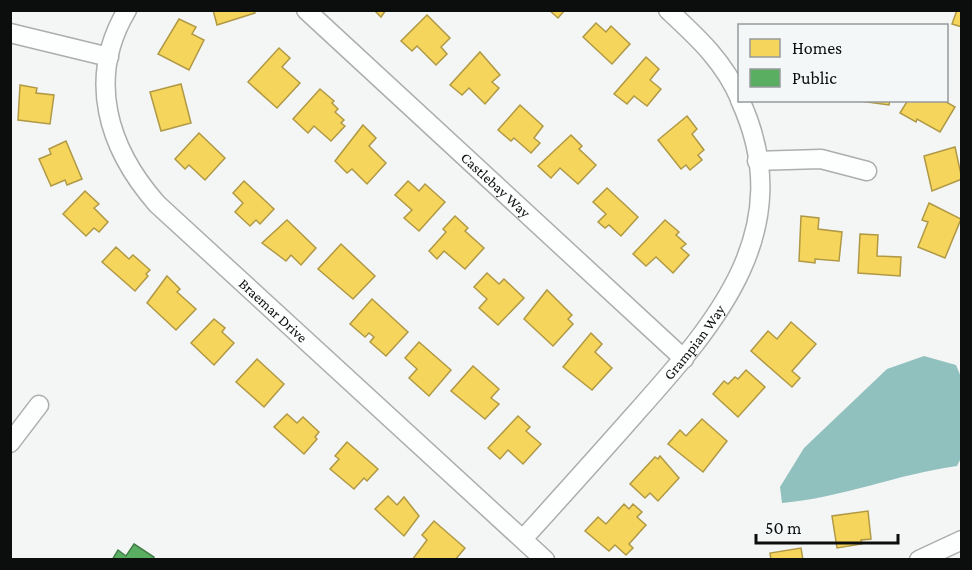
<svg xmlns="http://www.w3.org/2000/svg" width="972" height="570" viewBox="0 0 972 570" font-family="'Crimson Pro',serif">
	<rect width="100%" height="100%" fill="#f4f6f6"/>
	<path fill="#91c1be" d="M 924,356 L 956,365 L 961,377 L 961,458 L 957,466 C 898,474 841,498 782,503 L 780,487 L 804,448 L 887,369 Z"/>
	<g fill="#f6d55c" stroke="#b09945" stroke-width="1.5">
		<path d="M 213,10 L 254,10 L 255,13 L 217,25 Z"/>
		<path d="M 374,10 L 386,10 L 381,17 Z"/>
		<path d="M 549,10 L 565,10 L 558,18 Z"/>
		<path d="M 957,10 L 962,10 L 962,27 L 952,24 Z"/>
		<path d="M 427,15 L 450,38 L 441,47 L 447,54 L 436,65 L 417,46 L 412,51 L 401,41 Z"/>
		<path d="M 179,19 L 196,27 L 192,34 L 204,40 L 189,70 L 158,54 Z"/>
		<path d="M 596,23 L 606,32 L 611,26 L 630,44 L 612,64 L 583,37 Z"/>
		<path d="M 279,48 L 290,58 L 282,67 L 300,83 L 277,108 L 248,82 Z"/>
		<path d="M 480,52 L 500,75 L 492,82 L 499,88 L 485,104 L 469,88 L 462,95 L 450,85 Z"/>
		<path d="M 646,57 L 659,69 L 650,80 L 661,89 L 647,106 L 634,96 L 627,104 L 614,94 Z"/>
		<path d="M 181,84 L 191,123 L 161,131 L 150,92 Z"/>
		<path d="M 20,85 L 37,88 L 36,93 L 54,95 L 50,124 L 18,120 Z"/>
		<path d="M 320,89 L 334,101 L 332,103 L 338,109 L 335,112 L 344,120 L 341,123 L 345,126 L 331,141 L 314,126 L 308,133 L 293,119 Z"/>
		<path d="M 852,100 L 890,100 L 889,105 Z"/>
		<path d="M 908,100 L 943,100 L 955,107 L 940,132 L 917,119 L 916,122 L 900,113 Z"/>
		<path d="M 520,105 L 543,126 L 534,138 L 540,143 L 531,153 L 514,138 L 511,141 L 498,130 Z"/>
		<path d="M 687,116 L 697,129 L 692,134 L 704,150 L 698,155 L 702,160 L 690,170 L 686,165 L 681,169 L 658,140 Z"/>
		<path d="M 363,125 L 376,138 L 369,146 L 386,163 L 367,184 L 352,169 L 347,173 L 335,161 Z"/>
		<path d="M 199,133 L 225,158 L 205,180 L 189,165 L 185,169 L 175,159 Z"/>
		<path d="M 571,135 L 582,146 L 579,149 L 596,165 L 578,184 L 560,168 L 551,178 L 538,166 Z"/>
		<path d="M 66,141 L 82,179 L 67,185 L 65,180 L 51,186 L 39,159 L 51,154 L 49,149 Z"/>
		<path d="M 955,147 L 962,179 L 932,191 L 924,156 Z"/>
		<path d="M 244,181 L 274,209 L 260,224 L 256,220 L 250,226 L 235,212 L 243,203 L 233,193 Z"/>
		<path d="M 408,181 L 419,191 L 425,184 L 445,202 L 419,231 L 404,218 L 412,210 L 395,195 Z"/>
		<path d="M 607,188 L 638,217 L 621,236 L 609,225 L 605,228 L 598,222 L 606,214 L 593,202 Z"/>
		<path d="M 85,191 L 99,204 L 94,208 L 108,222 L 99,232 L 94,228 L 86,236 L 63,214 Z"/>
		<path d="M 929,203 L 961,219 L 945,258 L 918,247 L 928,222 L 922,220 Z"/>
		<path d="M 455,216 L 468,228 L 465,231 L 484,248 L 465,269 L 444,251 L 437,259 L 429,251 L 446,232 L 443,229 Z"/>
		<path d="M 801,216 L 819,218 L 818,229 L 842,232 L 839,261 L 815,259 L 815,263 L 799,261 Z"/>
		<path d="M 287,220 L 316,248 L 301,265 L 291,255 L 286,261 L 262,243 Z"/>
		<path d="M 665,220 L 679,232 L 676,235 L 686,244 L 681,248 L 689,255 L 673,273 L 656,257 L 646,266 L 633,254 Z"/>
		<path d="M 860,234 L 878,235 L 877,256 L 901,257 L 900,276 L 858,273 Z"/>
		<path d="M 341,244 L 375,276 L 353,299 L 318,269 Z"/>
		<path d="M 116,247 L 129,259 L 133,255 L 150,270 L 146,274 L 148,276 L 135,291 L 102,262 Z"/>
		<path d="M 487,273 L 499,284 L 504,279 L 524,298 L 498,325 L 479,308 L 487,299 L 474,287 Z"/>
		<path d="M 167,276 L 180,289 L 177,292 L 196,309 L 176,330 L 147,303 Z"/>
		<path d="M 547,290 L 572,315 L 568,319 L 573,324 L 553,346 L 524,319 Z"/>
		<path d="M 372,299 L 408,332 L 386,356 L 370,342 L 374,337 L 369,333 L 365,337 L 350,324 Z"/>
		<path d="M 214,319 L 225,328 L 222,332 L 234,343 L 214,365 L 191,343 Z"/>
		<path d="M 791,322 L 816,344 L 792,371 L 800,378 L 792,387 L 751,351 L 768,331 L 777,339 Z"/>
		<path d="M 591,333 L 602,344 L 595,352 L 612,368 L 592,390 L 563,367 Z"/>
		<path d="M 419,342 L 451,370 L 429,396 L 409,378 L 417,369 L 405,358 Z"/>
		<path d="M 257,359 L 284,384 L 264,407 L 236,382 Z"/>
		<path d="M 473,366 L 499,389 L 491,398 L 499,404 L 485,419 L 451,391 Z"/>
		<path d="M 746,370 L 765,387 L 738,417 L 713,394 L 724,381 L 728,384 L 735,377 L 738,379 Z"/>
		<path d="M 287,414 L 297,423 L 303,417 L 319,432 L 315,437 L 317,439 L 304,454 L 274,427 Z"/>
		<path d="M 518,416 L 530,427 L 526,431 L 541,444 L 523,464 L 508,450 L 500,459 L 488,448 Z"/>
		<path d="M 702,419 L 727,441 L 703,472 L 668,444 L 680,430 L 686,436 Z"/>
		<path d="M 347,442 L 378,469 L 367,481 L 364,478 L 354,489 L 330,469 L 339,459 L 335,456 Z"/>
		<path d="M 660,456 L 679,478 L 658,501 L 650,493 L 645,498 L 630,484 L 655,457 L 658,459 Z"/>
		<path d="M 388,496 L 397,505 L 404,497 L 419,516 L 404,536 L 375,509 Z"/>
		<path d="M 624,504 L 629,509 L 633,504 L 642,512 L 637,517 L 646,525 L 629,544 L 633,548 L 626,555 L 615,545 L 609,551 L 585,531 L 598,517 L 606,524 Z"/>
		<path d="M 868,511 L 871,539 L 861,540 L 862,544 L 837,548 L 832,516 Z"/>
		<path d="M 434,521 L 465,548 L 455,560 L 412,560 L 427,540 L 422,535 Z"/>
		<path d="M 801,548 L 803,560 L 771,560 L 770,553 Z"/>
	</g>
	<path fill="#5aae61" stroke="#437e48" stroke-width="1.5" d="M 134,544 L 154,557 L 153,560 L 112,560 L 118,550 L 126,556 Z"/>
	<g fill="none" stroke-linecap="round" stroke-linejoin="round">
		<g stroke="#acaeae" stroke-width="21">
			<g id="minor">
				<path id="s1" d="M 127,10 C 86,79 108,148 157,204 L 545,560"/>
				<path id="s2" d="M 306,10 L 684,359"/>
				<path d="M 668,10 C 697,37 724,61 740,99"/>
				<path d="M 10,33 L 109,57"/>
				<path d="M 757,161 L 821,159 L 867,171"/>
				<path d="M 10,443 L 39,405"/>
				<path id="s3" d="M 523,539 C 560,498 598,456 635,414 C 716,323 800,230 740,100"/>
				<path d="M 919,560 L 962,540"/>
			</g>
		</g>
		<use href="#minor" stroke="#fdfefe" stroke-width="18"/>
	</g>
	<g text-anchor="middle" dominant-baseline="central" stroke-width="6" stroke-linejoin="round" paint-order="stroke">
		<g font-size="15" fill="#0c0e0e" stroke="#f3f7f7">
			<text stroke="none"><textPath href="#s2" startOffset="258">Castlebay Way</textPath></text>
			<text stroke="none"><textPath href="#s1" startOffset="369">Braemar Drive</textPath></text>
			<text stroke="none"><textPath href="#s3" startOffset="261">Grampian Way</textPath></text>
		</g>
	</g>
	<rect width="972" height="570" fill="none" stroke="#0c0e0e" stroke-width="24"/>
	<rect x="738" y="24" width="210" height="78" fill="#f3f7f7" stroke="#979a9a" stroke-width="1.5"/>
	<rect x="750" y="39" width="30" height="18" fill="#f6d55c" stroke="#979a9a" stroke-width="1.5"/>
	<text x="792" y="54" font-size="18" fill="#0c0e0e">Homes</text>
	<rect x="750" y="69" width="30" height="18" fill="#5aae61" stroke="#979a9a" stroke-width="1.5"/>
	<text x="792" y="84" font-size="18" fill="#0c0e0e">Public</text>
	<path d="M756 534v9h142v-9" fill="none" stroke="#0c0e0e" stroke-width="3"/>
	<text x="765" y="534" font-size="18" fill="#0c0e0e" stroke="#f3f7f7" stroke-width="4.5" paint-order="stroke">50 m</text>
</svg>
